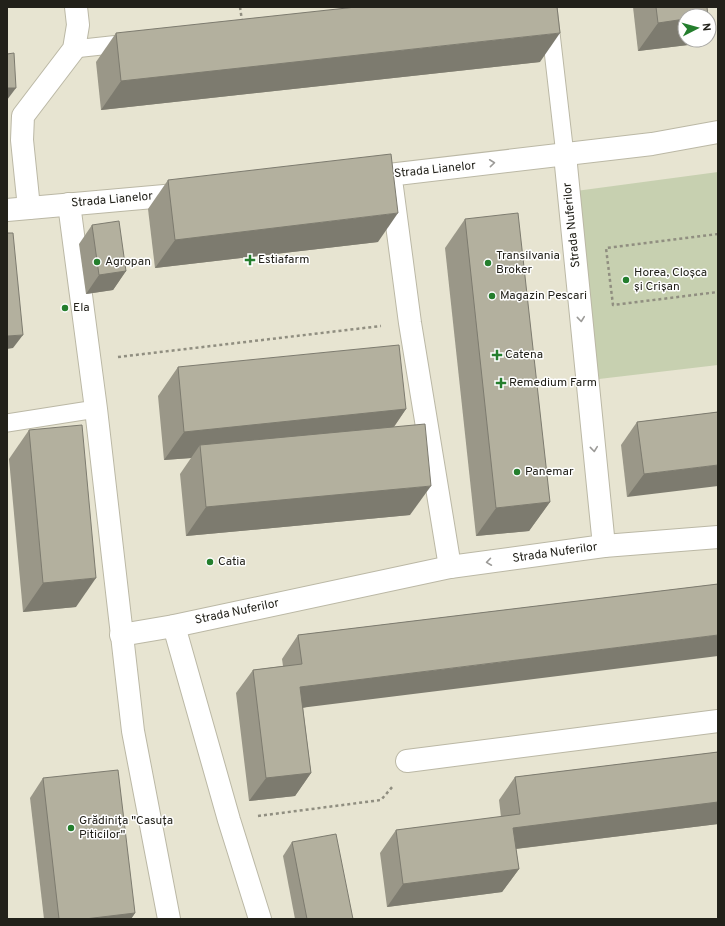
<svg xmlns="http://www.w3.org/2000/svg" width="725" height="926" viewBox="0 0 725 926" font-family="Overpass,sans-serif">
	<rect width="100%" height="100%" fill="#e7e4d1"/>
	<path fill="#c7d0b0" d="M 718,172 L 718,365 L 599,379 L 576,191 Z"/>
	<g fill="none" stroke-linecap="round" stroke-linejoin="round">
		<g stroke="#bbb8a5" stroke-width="19">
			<g id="service">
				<path d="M 548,7 L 565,155"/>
				<path d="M 74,49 L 129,43"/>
				<path d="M 7,423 L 96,409"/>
			</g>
		</g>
		<g stroke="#bbb8a5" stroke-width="24">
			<g id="minor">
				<path d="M 363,178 L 652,144 L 718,132"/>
				<path d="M 392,187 L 410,323 L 450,567"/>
				<path d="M 69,204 L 96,409 L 133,731 L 169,919"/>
				<path d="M 29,208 L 22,140 L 23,116 L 74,49 L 78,25 L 76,7"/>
				<path d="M 7,210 L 187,194"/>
				<path d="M 604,546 L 718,537"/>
				<path d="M 174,626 L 229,820 L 260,919"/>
				<path d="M 121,635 L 174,626 L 450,567 L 604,546 L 565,155"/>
				<path d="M 407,761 L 718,721"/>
			</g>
		</g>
		<g stroke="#908e80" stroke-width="2.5" stroke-dasharray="3 3" stroke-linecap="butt">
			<path d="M 240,7 L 242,21"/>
			<path d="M 718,234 L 606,248 L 613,305 L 718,292"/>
			<path d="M 118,357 L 381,326"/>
			<path d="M 258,816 L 381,800 L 393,786"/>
		</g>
		<use href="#service" stroke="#fff" stroke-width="17"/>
		<use href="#minor" stroke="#fff" stroke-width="22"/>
	</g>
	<g fill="#9a9788">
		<path d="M 633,7 L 707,7 L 688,45 L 638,51 Z"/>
		<path d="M 116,33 L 540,62 L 101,110 L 96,62 Z"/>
		<path d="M 168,180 L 378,242 L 155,268 L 148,209 Z"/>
		<path d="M 465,219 L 550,502 L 529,531 L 476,536 L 445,248 Z"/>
		<path d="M 92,225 L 126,271 L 113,290 L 86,294 L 79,244 Z"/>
		<path d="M 178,367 L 406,409 L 394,427 L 410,515 L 186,536 L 180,474 L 191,458 L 164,460 L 158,396 Z"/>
		<path d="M 718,412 L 627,497 L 621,445 L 637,422 Z"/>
		<path d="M 29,430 L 76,607 L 23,612 L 9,459 Z"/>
		<path d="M 718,584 L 303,708 L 311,773 L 295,796 L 249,801 L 236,693 L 253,670 L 283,666 L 282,659 L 298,635 Z"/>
		<path d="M 718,752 L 718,824 L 516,849 L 519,869 L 502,892 L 387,907 L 380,853 L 396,830 L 501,817 L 499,800 L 515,777 Z"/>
		<path d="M 43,778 L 135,913 L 131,919 L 44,919 L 30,798 Z"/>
		<path d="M 292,842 L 353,919 L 295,919 L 283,856 Z"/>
	</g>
	<g fill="#7d7b6f">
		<path d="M 685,19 L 685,40 L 692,40 L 688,45 L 638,51 L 658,23 Z"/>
		<path d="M 560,33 L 540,62 L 101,110 L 121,81 Z"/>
		<path d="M 7,88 L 16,88 L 7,100 Z"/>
		<path d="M 398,213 L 378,242 L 155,268 L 175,240 Z"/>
		<path d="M 126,271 L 113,290 L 86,294 L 99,275 Z"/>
		<path d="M 23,335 L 13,348 L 7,349 L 7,336 Z"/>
		<path d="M 406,409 L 386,438 L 200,445 L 191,458 L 164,460 L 184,432 Z"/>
		<path d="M 718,465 L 718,486 L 627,497 L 644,474 Z"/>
		<path d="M 431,486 L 410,515 L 186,536 L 206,507 Z"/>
		<path d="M 550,502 L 529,531 L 476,536 L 496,508 Z"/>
		<path d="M 96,578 L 76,607 L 23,612 L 43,583 Z"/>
		<path d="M 718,635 L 718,656 L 284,710 L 300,687 Z"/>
		<path d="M 311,773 L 295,796 L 249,801 L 266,778 Z"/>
		<path d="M 718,802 L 718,824 L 497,851 L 513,828 Z"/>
		<path d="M 519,869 L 502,892 L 387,907 L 403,884 Z"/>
		<path d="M 135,913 L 131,919 L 85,919 Z"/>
	</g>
	<g fill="#b3b09e" stroke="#7d7b6f">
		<path d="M 356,7 L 557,7 L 560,33 L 121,81 L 116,33 Z"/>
		<path d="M 656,7 L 707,7 L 708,16 L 685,16 L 685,19 L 658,23 Z"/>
		<path d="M 14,53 L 16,88 L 7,88 L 7,54 Z"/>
		<path d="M 391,154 L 398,213 L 175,240 L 168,180 Z"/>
		<path d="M 518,213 L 550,502 L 496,508 L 465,219 Z"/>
		<path d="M 119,221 L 126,271 L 99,275 L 92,225 Z"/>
		<path d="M 7,233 L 13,233 L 23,335 L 7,336 Z"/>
		<path d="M 399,345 L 406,409 L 184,432 L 178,367 Z"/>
		<path d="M 718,412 L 718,465 L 644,474 L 637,422 Z"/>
		<path d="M 425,424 L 431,486 L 206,507 L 200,445 Z"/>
		<path d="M 82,425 L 96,578 L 43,583 L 29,430 Z"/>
		<path d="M 718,584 L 718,635 L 300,687 L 311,773 L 266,778 L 253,670 L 302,664 L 298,635 Z"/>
		<path d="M 718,752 L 718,802 L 513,828 L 519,869 L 403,884 L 396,830 L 520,814 L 515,777 Z"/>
		<path d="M 118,770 L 135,913 L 85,919 L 59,919 L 43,778 Z"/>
		<path d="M 336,834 L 353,919 L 307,919 L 292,842 Z"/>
	</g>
	<defs><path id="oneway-chevron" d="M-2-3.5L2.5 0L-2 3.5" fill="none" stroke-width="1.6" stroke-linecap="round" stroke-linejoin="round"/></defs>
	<g stroke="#9c9b98">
		<use href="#oneway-chevron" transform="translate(492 163) rotate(-6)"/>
		<use href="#oneway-chevron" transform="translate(581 319) rotate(84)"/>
		<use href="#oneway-chevron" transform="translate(594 449) rotate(84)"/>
		<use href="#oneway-chevron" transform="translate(489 562) rotate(172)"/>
	</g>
	<g fill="#247e2d" stroke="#fff" stroke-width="1.5">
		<path d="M248 254h4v4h4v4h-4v4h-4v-4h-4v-4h4z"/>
		<circle cx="97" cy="262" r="4"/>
		<circle cx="488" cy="263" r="4"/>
		<circle cx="626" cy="280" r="4"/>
		<circle cx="492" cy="296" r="4"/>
		<circle cx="65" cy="308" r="4"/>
		<path d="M495 349h4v4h4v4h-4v4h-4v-4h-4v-4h4z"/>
		<path d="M499 377h4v4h4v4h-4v4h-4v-4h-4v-4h4z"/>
		<circle cx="517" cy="472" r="4"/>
		<circle cx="210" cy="562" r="4"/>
		<circle cx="71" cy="828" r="4"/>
	</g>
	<g text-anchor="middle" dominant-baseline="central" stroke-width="3" stroke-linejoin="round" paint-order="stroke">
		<g font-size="12" fill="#22211a" stroke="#fff">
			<text transform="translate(435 170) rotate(-6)">Strada Lianelor</text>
			<text transform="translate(112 200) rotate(-5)">Strada Lianelor</text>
			<text transform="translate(572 225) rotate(-96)">Strada Nuferilor</text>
			<text transform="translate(555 553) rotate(-8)">Strada Nuferilor</text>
			<text transform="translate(237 612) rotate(-12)">Strada Nuferilor</text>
		</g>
		<g font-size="12" fill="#22211a" stroke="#fff" text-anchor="start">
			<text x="496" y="256">Transilvania<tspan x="496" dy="14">Broker</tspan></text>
			<text x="258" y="260">Estiafarm</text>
			<text x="105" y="262">Agropan</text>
			<text x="634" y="273">Horea, Cloșca<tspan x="634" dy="14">și Crișan</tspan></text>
			<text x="500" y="296">Magazin Pescari</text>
			<text x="73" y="308">Ela</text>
			<text x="505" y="355">Catena</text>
			<text x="509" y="383">Remedium Farm</text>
			<text x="525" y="472">Panemar</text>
			<text x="218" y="562">Catia</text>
			<text x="79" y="821">Grădinița "Casuța<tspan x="79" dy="14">Piticilor"</tspan></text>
		</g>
	</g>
	<rect width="725" height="926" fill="none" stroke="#22211a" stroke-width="16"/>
	<g transform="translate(697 28) rotate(84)"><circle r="19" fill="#ffffff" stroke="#a7a6a3"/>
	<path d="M0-3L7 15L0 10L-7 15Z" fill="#247e2d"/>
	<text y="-6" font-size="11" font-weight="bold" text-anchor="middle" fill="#22211a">N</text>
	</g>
</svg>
